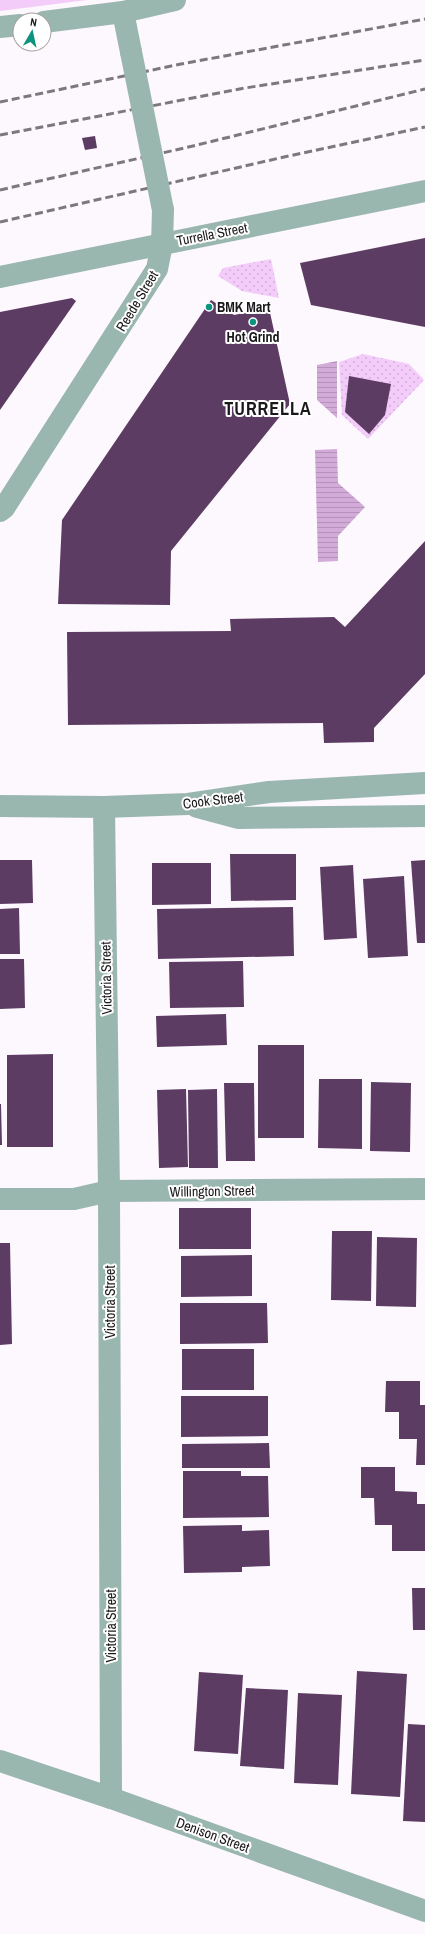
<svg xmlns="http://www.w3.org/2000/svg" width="425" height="1934" viewBox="0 0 425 1934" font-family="'Archivo Narrow',sans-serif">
	<defs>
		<pattern id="park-dots" width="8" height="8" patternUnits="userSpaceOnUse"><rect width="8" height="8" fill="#f3ccfa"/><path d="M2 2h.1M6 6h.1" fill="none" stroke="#d0aed6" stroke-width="1.8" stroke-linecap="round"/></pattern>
		<pattern id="water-rules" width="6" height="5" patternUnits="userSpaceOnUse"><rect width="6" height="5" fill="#d2abd8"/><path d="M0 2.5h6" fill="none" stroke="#b492b9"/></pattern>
	</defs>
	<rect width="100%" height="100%" fill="#fdf7fe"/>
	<path fill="#f3ccfa" d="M 0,0 L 87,0 L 0,11 Z"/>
	<g fill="url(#park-dots)">
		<path d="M 271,259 L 279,298 L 242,291 L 218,276 L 223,268 Z"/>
		<path d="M 363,354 L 409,364 L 424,380 L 368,439 L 342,415 L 339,362 Z"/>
	</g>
	<g fill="url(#water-rules)">
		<path d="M 337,361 L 337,418 L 317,400 L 317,365 Z"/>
		<path d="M 337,449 L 338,483 L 365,507 L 338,536 L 338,561 L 318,562 L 315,450 Z"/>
	</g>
	<g fill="#5d3c63">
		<path d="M 95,136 L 97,148 L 85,150 L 82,138 Z"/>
		<path d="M 425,238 L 425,327 L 311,305 L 300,263 Z"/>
		<path d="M 72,298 L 76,301 L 0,410 L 0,312 Z"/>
		<path d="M 211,300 L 234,315 L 269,308 L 290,404 L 171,551 L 170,605 L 58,604 L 62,520 Z"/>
		<path d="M 349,376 L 391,384 L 385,415 L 369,434 L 345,412 Z"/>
		<path d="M 425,541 L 425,674 L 374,728 L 374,742 L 324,743 L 323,723 L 68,725 L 67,632 L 231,631 L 230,619 L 334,617 L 345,627 Z"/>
		<path d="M 230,854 L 296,854 L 296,900 L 231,901 Z"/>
		<path d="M 0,860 L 32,860 L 33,903 L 0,904 Z"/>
		<path d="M 425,860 L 425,943 L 417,943 L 411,861 Z"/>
		<path d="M 152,863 L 211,863 L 211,904 L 152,905 Z"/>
		<path d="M 353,865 L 357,938 L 324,940 L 320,867 Z"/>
		<path d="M 404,876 L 408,956 L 368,958 L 363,879 Z"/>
		<path d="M 293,907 L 294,956 L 158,959 L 157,909 Z"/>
		<path d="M 19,908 L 20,954 L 0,954 L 0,909 Z"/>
		<path d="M 0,959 L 24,959 L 25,1008 L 0,1009 Z"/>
		<path d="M 243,961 L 244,1007 L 170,1008 L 169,962 Z"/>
		<path d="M 226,1014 L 227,1045 L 157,1047 L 156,1016 Z"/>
		<rect x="258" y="1045" width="46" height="93"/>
		<path d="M 53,1054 L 53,1147 L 7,1147 L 7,1055 Z"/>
		<path d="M 319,1079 L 362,1079 L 362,1149 L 318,1148 Z"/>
		<path d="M 371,1082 L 411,1083 L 410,1152 L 370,1151 Z"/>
		<path d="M 224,1083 L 254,1083 L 255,1161 L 226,1161 Z"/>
		<path d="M 186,1089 L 188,1167 L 159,1168 L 157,1090 Z"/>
		<path d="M 217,1089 L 218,1168 L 189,1168 L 188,1090 Z"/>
		<path d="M 0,1104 L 1,1104 L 2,1145 L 0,1145 Z"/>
		<rect x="179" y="1208" width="72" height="41"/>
		<path d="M 332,1231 L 372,1231 L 371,1301 L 331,1300 Z"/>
		<path d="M 377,1237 L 417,1238 L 416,1307 L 376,1306 Z"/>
		<path d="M 0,1243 L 10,1243 L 12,1344 L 0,1345 Z"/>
		<path d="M 252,1255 L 252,1296 L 181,1297 L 181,1256 Z"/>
		<path d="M 180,1303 L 267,1303 L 268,1343 L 180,1344 Z"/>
		<rect x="182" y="1349" width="72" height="41"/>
		<path d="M 386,1381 L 420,1381 L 420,1405 L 425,1405 L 425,1465 L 416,1465 L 417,1439 L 399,1439 L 399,1412 L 385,1412 Z"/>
		<path d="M 181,1396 L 268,1396 L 268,1436 L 181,1437 Z"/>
		<path d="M 269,1443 L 270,1468 L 182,1468 L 182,1444 Z"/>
		<path d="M 361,1467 L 395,1467 L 395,1491 L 417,1492 L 417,1504 L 425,1504 L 425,1551 L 392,1551 L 392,1525 L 375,1525 L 374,1498 L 361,1498 Z"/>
		<path d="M 183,1471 L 241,1471 L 241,1476 L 268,1476 L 269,1517 L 183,1518 Z"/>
		<path d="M 242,1525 L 242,1531 L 269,1530 L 270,1566 L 242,1567 L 242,1572 L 184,1573 L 183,1526 Z"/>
		<path d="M 412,1588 L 425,1588 L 425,1630 L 413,1630 Z"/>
		<path d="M 357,1671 L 407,1674 L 400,1797 L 351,1794 Z"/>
		<path d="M 199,1672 L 243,1675 L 238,1754 L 194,1751 Z"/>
		<path d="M 246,1688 L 288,1690 L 284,1769 L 240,1766 Z"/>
		<path d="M 298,1693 L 342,1695 L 338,1785 L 294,1783 Z"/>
		<path d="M 408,1724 L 425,1725 L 425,1822 L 403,1821 Z"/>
	</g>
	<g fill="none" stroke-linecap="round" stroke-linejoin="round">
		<g stroke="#9ab7af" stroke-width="22">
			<path d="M 123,12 L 131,52"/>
			<path d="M 44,22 L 123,12 L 175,0"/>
			<path d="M 0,27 L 20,25"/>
			<path d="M 0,277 L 425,191"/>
			<path d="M 0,511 L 4,508 L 157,269 L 162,244 L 163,210"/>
			<path d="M 0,806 L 104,807 L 188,804 L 269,792 L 425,783"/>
			<path d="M 104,807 L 109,1191 L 111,1798"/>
			<path d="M 197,807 L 238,818 L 425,816"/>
			<path d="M 0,1199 L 74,1199 L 109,1191 L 425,1189"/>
			<path d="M 0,1761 L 111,1798 L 425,1911"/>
		</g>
		<g stroke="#7c787c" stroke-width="3" stroke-dasharray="8 4" stroke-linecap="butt">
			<path d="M 0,102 L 181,64 L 425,19"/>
			<path d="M 0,135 L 245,88 L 425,60"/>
			<path d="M 0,190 L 193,146 L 425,89"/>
			<path d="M 0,222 L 284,157 L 425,127"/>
		</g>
		<path stroke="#9ab7af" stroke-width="22" d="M 131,52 L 163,210"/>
	</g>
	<g fill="#0d947f" stroke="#fff" stroke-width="1.5">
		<circle cx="209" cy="307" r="4"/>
		<circle cx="253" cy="322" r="4"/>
	</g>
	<g text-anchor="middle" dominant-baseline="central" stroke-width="4" stroke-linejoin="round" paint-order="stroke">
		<g font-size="14" fill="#1a181a" stroke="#fff">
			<text transform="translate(212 234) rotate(-11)">Turrella Street</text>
			<text transform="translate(137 301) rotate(-59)">Reede Street</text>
			<text transform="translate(213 800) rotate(-7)">Cook Street</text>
			<text transform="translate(106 978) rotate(-91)">Victoria Street</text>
			<text transform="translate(212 1191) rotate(-1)">Willington Street</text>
			<text transform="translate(110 1302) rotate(-90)">Victoria Street</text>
			<text transform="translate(111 1626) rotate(-90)">Victoria Street</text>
			<text transform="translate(213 1835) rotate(20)">Denison Street</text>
		</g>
		<g font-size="14" font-weight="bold" fill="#1a181a" stroke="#fff" text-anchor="start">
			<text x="217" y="307">BMK Mart</text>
			<text x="253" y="337" text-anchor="middle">Hot Grind</text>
		</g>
		<g font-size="18" font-weight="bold" letter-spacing="1" fill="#1a181a" stroke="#fff">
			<text x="268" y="408">TURRELLA</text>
		</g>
	</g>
	<g transform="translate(32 32) rotate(9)"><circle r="19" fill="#ffffff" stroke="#a3a3a3"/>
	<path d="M0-3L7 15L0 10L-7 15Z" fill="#0d947f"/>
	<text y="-6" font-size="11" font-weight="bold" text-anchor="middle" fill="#1a181a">N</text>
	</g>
</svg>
